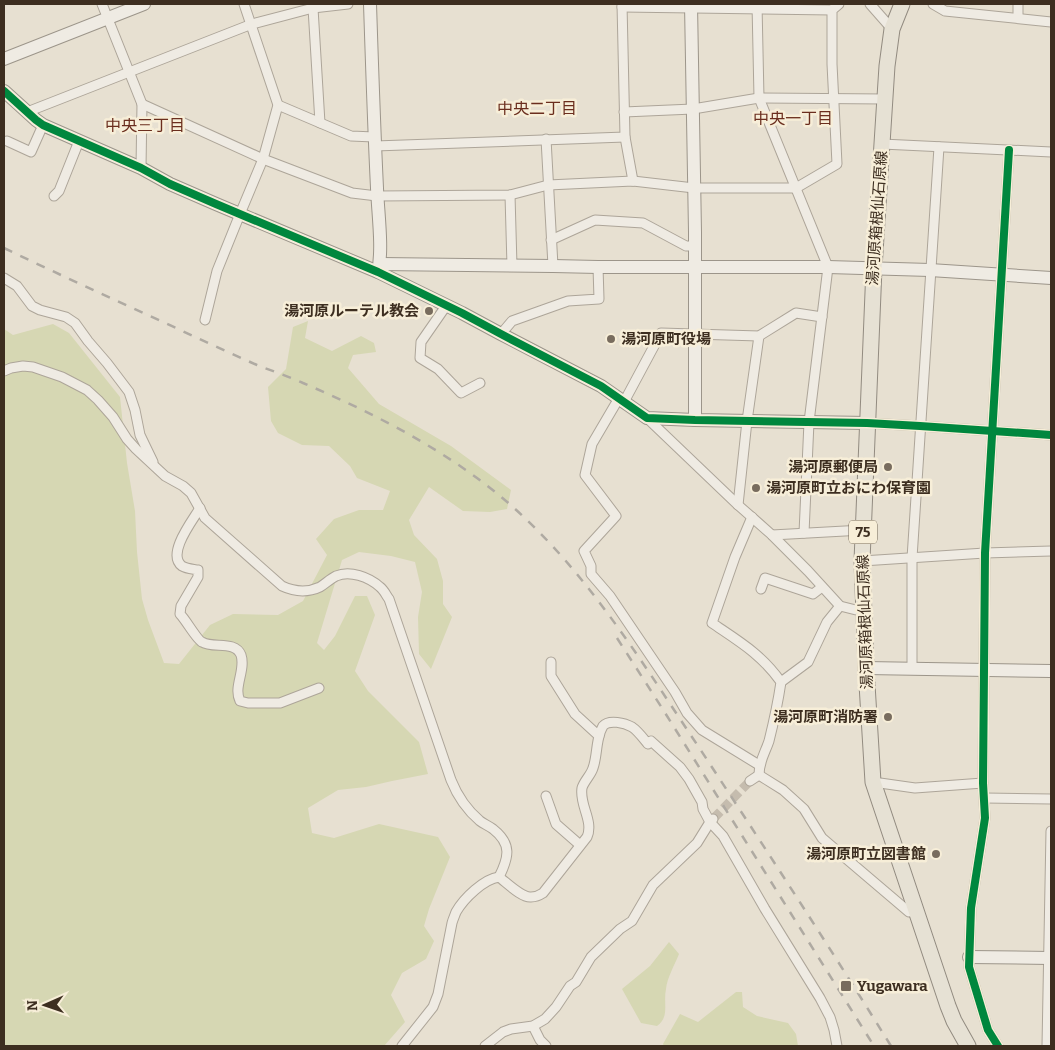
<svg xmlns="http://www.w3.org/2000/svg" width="1055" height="1050" viewBox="0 0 1055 1050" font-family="Bitter,'Noto Sans JP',serif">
	<rect width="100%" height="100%" fill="#e7e0d1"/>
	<g fill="#d6d7b3">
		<path d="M 308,321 L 305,338 L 332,351 L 361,336 L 374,343 L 376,352 L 353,355 L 348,368 L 379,404 L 451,446 L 511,490 L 507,509 L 490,512 L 463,511 L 429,487 L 409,520 L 414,535 L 437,559 L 443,581 L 443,604 L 452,617 L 431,669 L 419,654 L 418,617 L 422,592 L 415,562 L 391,556 L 359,552 L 342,560 L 317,643 L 324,650 L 335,636 L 355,596 L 367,596 L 375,615 L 355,671 L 368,691 L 419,742 L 428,774 L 392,781 L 366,787 L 338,790 L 308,808 L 312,833 L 334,838 L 379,824 L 438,837 L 450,857 L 429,909 L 424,926 L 434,941 L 426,959 L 402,973 L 391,995 L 405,1022 L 384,1046 L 4,1046 L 4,329 L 13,335 L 53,324 L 69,333 L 120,397 L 127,463 L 135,511 L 137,552 L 142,599 L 148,620 L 164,663 L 179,664 L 210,625 L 233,614 L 278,615 L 303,601 L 327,555 L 316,539 L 334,519 L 359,510 L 383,510 L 390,491 L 357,478 L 350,466 L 329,446 L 302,445 L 278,433 L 271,421 L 268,387 L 286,369 L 293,327 Z"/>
		<path d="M 669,942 L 679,954 C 675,964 667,978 666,989 C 663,1003 670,1017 657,1026 L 641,1023 L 622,989 L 650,966 Z"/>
		<path d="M 736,992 L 742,992 L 743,1007 L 757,1016 L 788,1023 L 796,1034 L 798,1046 L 664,1046 L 663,1044 L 680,1014 L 698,1022 Z"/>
	</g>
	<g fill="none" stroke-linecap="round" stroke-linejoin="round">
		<path stroke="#c5bcae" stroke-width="9" stroke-dasharray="9 4.5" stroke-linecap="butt" d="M 714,818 L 750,781"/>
		<g stroke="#ada599" stroke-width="11">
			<g id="street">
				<path d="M 102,4 L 142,104 L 141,168"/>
				<path d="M 757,4 L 759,98 L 828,267 L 809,422 L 804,533"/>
				<path d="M 870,4 L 892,29"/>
				<path d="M 933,4 L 945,11 L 1051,22"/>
				<path d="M 1018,4 L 1018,18"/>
				<path d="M 622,7 L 832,10"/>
				<path d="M 313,8 L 320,123"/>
				<path d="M 142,104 L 263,159 L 352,193 L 377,196 L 510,195 L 548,185 L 633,181 L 694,188 L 796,188 L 837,164 L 832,64 L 832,10 L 839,4"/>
				<path d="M 278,105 L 351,136 L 374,137"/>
				<path d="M 27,112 L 252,24 L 313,8 L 348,4"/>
				<path d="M 624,112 L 693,109 L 759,98 L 885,99"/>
				<path d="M 625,137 L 633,181"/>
				<path d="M 546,139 L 553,266"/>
				<path d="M 7,141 L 31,152 L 43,125"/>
				<path d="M 882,144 L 1051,152"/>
				<path d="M 375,146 L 625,137 L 622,4"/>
				<path d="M 510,195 L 512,266"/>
				<path d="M 54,196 L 59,191 L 79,141"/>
				<path d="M 551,240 L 595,220 L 643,223 L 686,246 L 695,246"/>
				<path d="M 4,278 L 17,286 L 32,306 L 40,310 L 66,317 L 75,323 L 88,341 L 107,363 L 129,392 L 135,410 L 140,435 L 153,462"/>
				<path d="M 446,306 L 421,342 L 420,358 L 438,369 L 461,393 L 480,383"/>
				<path d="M 205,320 L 217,271 L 240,214 L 263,159 L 278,105 L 244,4"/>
				<path d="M 501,334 L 512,321 L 568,301 L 599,299 L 598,267"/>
				<path d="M 4,371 L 11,368 L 23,366 L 33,367 L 62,377 L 87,390 L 98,400 L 113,417 L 127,439 L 136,449 L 165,476 L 183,486 L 191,493 L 205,518 L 282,586 C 295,592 307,593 320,587 C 325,584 330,579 336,576 C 350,570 369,577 380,587 C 384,590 386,595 389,599 L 451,780 C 457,795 467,810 480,821 C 484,824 489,826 493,829 C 512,844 509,857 499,877"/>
				<path d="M 619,398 L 592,444 L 585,475 L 616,516 L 584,551 L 591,566 L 591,574 L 610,596 L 675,692 L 687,713 L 702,730 L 759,765"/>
				<path d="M 624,402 L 661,333 L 759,336 L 796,313 L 822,317"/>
				<path d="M 647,418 L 738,505 L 772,535 L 808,571 L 840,606 L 864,612"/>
				<path d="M 867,423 L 920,426 L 1051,435"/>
				<path d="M 738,505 L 747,421 L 759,336"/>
				<path d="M 200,508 C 193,520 166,554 182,566 C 187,569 193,569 198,570 L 198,577 L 181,606 L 180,614 C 186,620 197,640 202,642 C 213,649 235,640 241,655 C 246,670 233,687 240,701 L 248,703 L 280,703 L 319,688"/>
				<path d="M 752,517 L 735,557 L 712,623 C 740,642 761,654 781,682 C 778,702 774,721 769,741 C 765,753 759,761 759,775"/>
				<path d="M 772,535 L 863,530"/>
				<path d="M 862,561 L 985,553 L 1051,551"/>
				<path d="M 761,589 L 765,578 L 813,594 L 822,587"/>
				<path d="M 551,662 L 551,676 L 575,714 L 599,736"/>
				<path d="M 912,669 L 912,558 L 939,147"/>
				<path d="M 781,682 L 808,662 L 827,622 L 840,606"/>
				<path d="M 759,775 L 783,790 L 804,809 L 822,838 L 909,912"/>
				<path d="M 750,781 L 759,775"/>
				<path d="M 873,782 L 915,788 L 983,783"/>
				<path d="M 546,796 L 556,824 L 580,845"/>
				<path d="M 985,798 L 1051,799"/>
				<path d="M 533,1026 L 540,1040 L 546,1046"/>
				<path d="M 402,1046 L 433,1007 L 438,994 L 452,923 C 453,919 455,915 456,912 C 464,898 484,879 499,877 C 507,883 522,898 531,897 C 535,897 540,895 543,893 L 587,837 C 594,821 579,805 582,788 C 584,781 591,775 593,768 C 597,757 596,744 600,733 C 600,732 602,728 603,726 C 609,719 625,723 632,727 C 638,731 643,738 648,744 L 651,741 L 680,767 L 689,779 L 702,802 L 703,809 L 710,822 L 723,836 L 765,909 L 820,998 L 830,1017 L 834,1030 L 837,1046"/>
				<path d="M 485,1046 L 503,1032 L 511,1029 L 533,1026 L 545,1019 L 556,1007 L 570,986 L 576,982 L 591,957 L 620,929 L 632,921 L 653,885 L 697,843 L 710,822 L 713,819"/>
				<path d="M 998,1046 L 988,1030 L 969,967 L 971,908 L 985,818 L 983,783 L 984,670 L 985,553 L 1009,150"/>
				<path d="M 1047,1046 L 1051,831"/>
			</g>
		</g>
		<g stroke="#9c958a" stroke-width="14">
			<g id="secondary">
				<path d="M 370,4 C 372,65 374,127 377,188 C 378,214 383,248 378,272"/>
				<path d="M 691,4 L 695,232 L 695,420"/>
				<path d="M 4,59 L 144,4"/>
				<path d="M 4,91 L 36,120 L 43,125 L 141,168 L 170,184 L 216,204 L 378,272 L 462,313 L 501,334 L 601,386 L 647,418 L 695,420 L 867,423"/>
				<path d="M 380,264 L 553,266 L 598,267 L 828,267 L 930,270 L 1051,278"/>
				<path d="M 866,668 L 1051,671"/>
				<path d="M 969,957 L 1051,958"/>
			</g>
		</g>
		<g stroke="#928b80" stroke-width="17">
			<path id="primary" d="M 902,4 L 892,29 L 887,66 L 874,268 L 862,561 L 866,668 L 873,782 L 948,1006 L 954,1021 L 968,1046"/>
		</g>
		<use href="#street" stroke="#efebe3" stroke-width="9"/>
		<use href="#secondary" stroke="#efebe3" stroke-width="12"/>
		<use href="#primary" stroke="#e6e1d4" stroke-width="15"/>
		<g stroke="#afaaa2" stroke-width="2.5" stroke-dasharray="9 9" stroke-linecap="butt">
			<path d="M 4,248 C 56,273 108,297 161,321 C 193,336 225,351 257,365 C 272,371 288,376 303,383 C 364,409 424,439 477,478 C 573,548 635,652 700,749 C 765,848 829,946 891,1046"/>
			<path d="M 617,638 L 662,708 L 874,1046"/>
		</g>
		<g stroke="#f7eed8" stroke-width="11">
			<g id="cycleway">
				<path d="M 4,91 L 36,120 L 43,125 L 141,168 L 170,184 L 216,204 L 378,272 L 462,313 L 501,334 L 601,386 L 647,418 L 695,420 L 867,423 L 920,426 L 1051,435"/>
				<path d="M 998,1046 L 988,1030 L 969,967 L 971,908 L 985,818 L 983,783 L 984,670 L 985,553 L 1009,150"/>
			</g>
		</g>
		<use href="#cycleway" stroke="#00873e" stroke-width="8"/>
	</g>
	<g fill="#786c5e" stroke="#f7eed8" stroke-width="2">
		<circle cx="429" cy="311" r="5"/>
		<circle cx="611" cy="339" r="5"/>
		<circle cx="888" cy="467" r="5"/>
		<circle cx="756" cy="488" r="5"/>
		<circle cx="888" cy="717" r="5"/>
		<circle cx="936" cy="854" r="5"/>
		<rect x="840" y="980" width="12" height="12" rx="2.5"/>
	</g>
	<g text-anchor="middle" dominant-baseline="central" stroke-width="5" stroke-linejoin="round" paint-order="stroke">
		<rect fill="#f7eed8" stroke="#756857" stroke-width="1" x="849" y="520.5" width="28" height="23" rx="4"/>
		<g font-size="14" font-weight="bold" fill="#3d2e20">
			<text x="863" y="532">75</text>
		</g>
		<g font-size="15" fill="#3d2e20" stroke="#f7eed8">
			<text transform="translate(877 218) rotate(-86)">湯河原箱根仙石原線</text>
			<text transform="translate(865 622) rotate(-92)">湯河原箱根仙石原線</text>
		</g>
		<g font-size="15" font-weight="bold" fill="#3d2e20" stroke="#f7eed8" text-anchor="end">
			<text x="419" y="311">湯河原ルーテル教会</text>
			<text x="621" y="339" text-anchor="start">湯河原町役場</text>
			<text x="878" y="467">湯河原郵便局</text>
			<text x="766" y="488" text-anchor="start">湯河原町立おにわ保育園</text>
			<text x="878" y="717">湯河原町消防署</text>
			<text x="926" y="854">湯河原町立図書館</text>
			<text x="857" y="986" text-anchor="start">Yugawara</text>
		</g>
		<g font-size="16" fill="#6b2e1e" stroke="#f7eed8">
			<text x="537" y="108">中央二丁目</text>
			<text x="793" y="118">中央一丁目</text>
			<text x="145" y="125">中央三丁目</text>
		</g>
	</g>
	<rect width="1055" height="1050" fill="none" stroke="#3d2e20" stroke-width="10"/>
	<g transform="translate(45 1005) rotate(268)" stroke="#f7eed8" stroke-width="4" paint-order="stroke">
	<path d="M0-4L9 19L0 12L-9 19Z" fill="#3d2e20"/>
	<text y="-8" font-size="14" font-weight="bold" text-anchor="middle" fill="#3d2e20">N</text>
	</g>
</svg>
